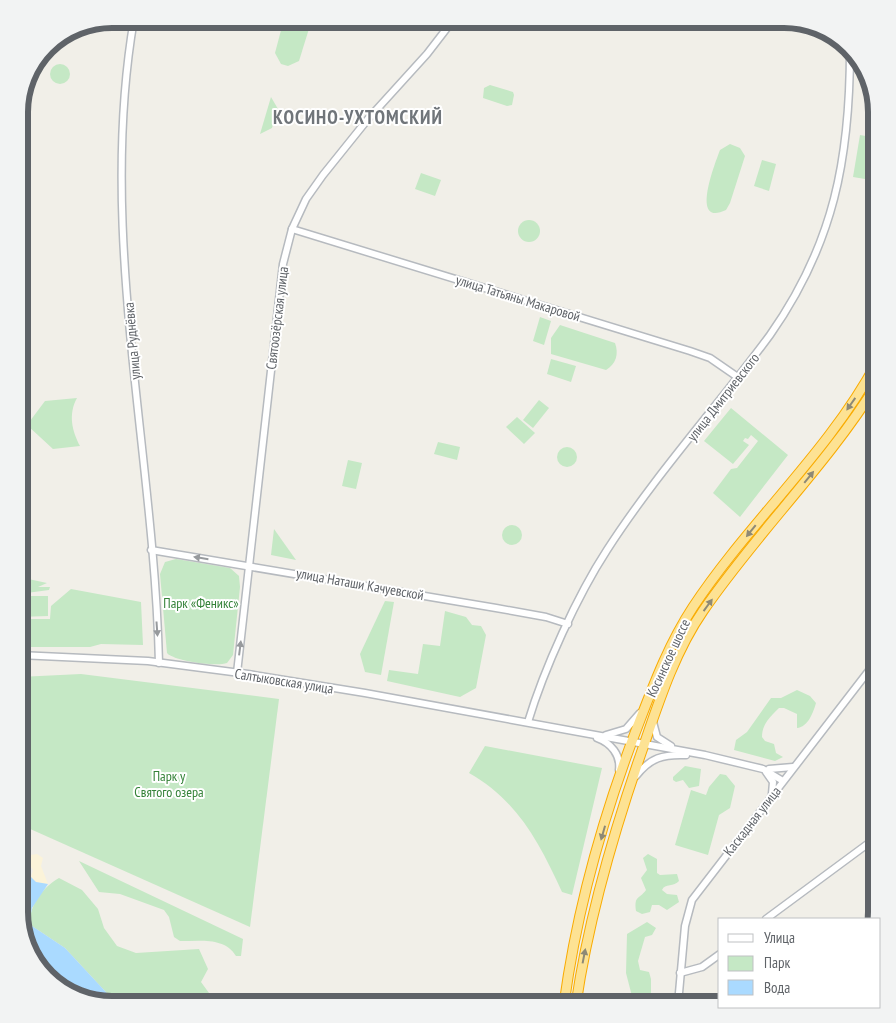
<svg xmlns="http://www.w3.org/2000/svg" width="896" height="1023" viewBox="0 0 896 1023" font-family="'PT Sans Narrow',sans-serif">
	<rect width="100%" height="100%" fill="#f1efe8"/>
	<g fill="#c5e8c5">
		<path d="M 284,19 L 312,19 L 299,61 L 288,66 L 281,64 L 275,53 Z"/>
		<circle cx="60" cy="74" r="10"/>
		<path d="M 490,85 L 513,92 L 514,95 L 512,105 L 507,106 L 483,98 L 484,88 Z"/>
		<path d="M 271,97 L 278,109 L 272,128 L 260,134 Z"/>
		<path d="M 860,135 L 877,138 L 877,181 L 853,177 Z"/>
		<path d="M 730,144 L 740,148 L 745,156 L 730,203 L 726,210 C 689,228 716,161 720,150 Z"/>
		<path d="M 762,160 L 776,164 L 769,191 L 754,186 Z"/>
		<path d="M 421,173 L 441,180 L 435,196 L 415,189 Z"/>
		<circle cx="529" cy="231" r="11"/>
		<path d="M 540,317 L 551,321 L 544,345 L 533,341 Z"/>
		<path d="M 560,325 L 615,343 C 619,354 616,364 606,370 L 551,354 L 551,338 Z"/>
		<path d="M 551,359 L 576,366 L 571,382 L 547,374 Z"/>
		<path d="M 77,398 C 68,414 72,431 80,446 L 53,449 L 27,425 L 45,401 Z"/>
		<path d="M 539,400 L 549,408 L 533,428 L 523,420 Z"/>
		<path d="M 731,408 L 788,455 L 740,517 L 713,493 L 731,469 L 737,468 L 758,441 L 751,435 L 748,439 L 745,438 L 743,441 L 749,445 L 733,464 L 704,441 Z"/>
		<path d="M 517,417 L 535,433 L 524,444 L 506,427 Z"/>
		<path d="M 438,442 L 460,447 L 457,460 L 434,454 Z"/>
		<circle cx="567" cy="457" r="10"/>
		<path d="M 348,460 L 362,463 L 356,489 L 342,486 Z"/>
		<circle cx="512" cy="535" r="10"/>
		<path d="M 274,529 L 296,560 L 271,555 Z"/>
		<path d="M 176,559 L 230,568 L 239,576 L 240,587 L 233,655 L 227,663 C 216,667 174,661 167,653 L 160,574 L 165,562 Z"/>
		<path d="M 19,577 L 47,583 L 38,587 L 50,587 L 49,590 L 19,594 Z"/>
		<path d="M 71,589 L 141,602 L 143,645 L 101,644 L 90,647 L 19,647 L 19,619 L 50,619 L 51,606 Z"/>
		<path d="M 19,596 L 48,596 L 48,616 L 19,617 Z"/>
		<path d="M 385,601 L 394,602 L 381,675 L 365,672 L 360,654 Z"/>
		<path d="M 445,611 L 466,617 L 472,625 L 481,626 L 486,635 L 476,688 L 460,697 L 387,681 L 389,670 L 418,674 L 423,644 L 440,646 Z"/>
		<path d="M 81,674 L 279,699 L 250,927 L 19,824 L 19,677 Z"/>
		<path d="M 797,690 L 810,696 L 816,703 C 813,713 808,727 797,728 L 797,714 L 784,708 L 779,708 C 770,717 762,724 762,737 L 765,741 L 774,744 L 776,753 L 783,757 L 775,761 L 734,750 L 736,740 L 747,732 L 771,698 L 781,698 Z"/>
		<path d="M 485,746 L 602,768 L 572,895 L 562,892 C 539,842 517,800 469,773 Z"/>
		<path d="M 685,766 L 701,769 L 699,786 L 689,788 L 683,780 L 676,782 L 673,780 L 673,777 Z"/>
		<path d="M 720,774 L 726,775 L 735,786 L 730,808 L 719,815 L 708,855 L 675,845 L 691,790 L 706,795 L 709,787 Z"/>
		<path d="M 648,854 L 657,859 L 657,873 L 660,875 L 677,874 L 679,881 C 674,887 665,883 662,890 L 667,894 L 677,895 L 679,902 L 667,910 L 659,905 L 652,905 L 650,912 L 642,914 L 636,911 C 634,895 639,900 646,890 L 641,878 L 647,870 L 643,858 Z"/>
		<path d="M 79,861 L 243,939 L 241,956 L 236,956 C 225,937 200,941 180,941 L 174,937 L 169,917 L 164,910 L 120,894 L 99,892 Z"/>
		<path d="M 59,878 L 82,890 L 98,909 L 104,928 L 117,946 L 136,953 L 199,949 L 208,969 L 201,982 L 209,993 L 209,1003 L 117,1004 L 65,948 L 29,924 C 30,905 43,887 59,878 Z"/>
		<path d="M 647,922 L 656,928 L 652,935 L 645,937 L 638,961 L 640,970 L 649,972 L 651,979 L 651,1004 L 634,1004 L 626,973 L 627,934 Z"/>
	</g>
	<path fill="#fbf3d9" d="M 37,854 L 43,858 L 41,866 L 48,884 L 36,882 L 31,877 L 33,870 L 24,856 Z"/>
	<path fill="#aadaff" d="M 31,877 L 36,882 L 48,884 L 32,908 L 29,924 L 65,948 L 117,1004 L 70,995 L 38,968 L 19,912 L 19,888 Z"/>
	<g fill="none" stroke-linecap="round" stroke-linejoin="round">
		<g stroke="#b6babf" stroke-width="9">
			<g id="secondary">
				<path d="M 134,19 C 97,233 154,448 159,663"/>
				<path d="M 292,229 L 690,351 L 710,358 L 739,378"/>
				<path d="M 151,550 L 496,608 L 546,617 L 568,624"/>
				<path d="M 19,655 L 148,661 L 248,674 L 365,693 L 705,755 L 763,769 L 783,781"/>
				<path d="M 237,673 L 283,264 L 292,229 L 306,199 L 323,175 L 368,119 L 427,54 L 454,19"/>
				<path d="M 528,722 C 544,669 577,596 607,550 C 656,474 717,407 770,335 C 834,244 850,158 850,49"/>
				<path d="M 653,722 L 657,737 L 671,746"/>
				<path d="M 606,735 L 626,729 L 640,713"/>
				<path d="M 597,738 C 611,743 621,755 619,770"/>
				<path d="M 769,769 L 793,767"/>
				<path d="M 766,772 L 773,782 L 772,794"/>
				<path d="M 636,776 C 650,758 663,754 686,755"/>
				<path d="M 766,919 L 877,837"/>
				<path d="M 680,973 L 702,967 L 720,954"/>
				<path d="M 678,1004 L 685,926 L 692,900 L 877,660"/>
			</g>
		</g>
		<g stroke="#f9ab00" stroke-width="11">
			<g id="highway">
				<path d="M 564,1004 C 577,908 605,810 640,720 C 655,681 670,642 693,607 C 749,522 829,452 877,362"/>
				<path d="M 576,1004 C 589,915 615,827 645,742 C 660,698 676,650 703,611 C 757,532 827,465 877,384"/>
			</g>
		</g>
		<use href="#secondary" stroke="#fff" stroke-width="6"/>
		<use href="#highway" stroke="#fde293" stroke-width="9"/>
	</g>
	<defs><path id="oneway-solid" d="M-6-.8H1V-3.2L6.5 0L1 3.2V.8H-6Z" transform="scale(1.25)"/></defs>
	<g fill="#8e8975">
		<use href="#oneway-solid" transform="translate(851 404) rotate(125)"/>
		<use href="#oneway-solid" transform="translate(809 477) rotate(-51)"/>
		<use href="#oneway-solid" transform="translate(751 531) rotate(129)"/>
		<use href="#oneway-solid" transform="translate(708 605) rotate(-54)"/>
		<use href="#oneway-solid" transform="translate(603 833) rotate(106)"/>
		<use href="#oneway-solid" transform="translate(584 956) rotate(-79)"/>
	</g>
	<g fill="#979a9d">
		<use href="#oneway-solid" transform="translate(201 558) rotate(-171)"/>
		<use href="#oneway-solid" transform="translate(157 629) rotate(86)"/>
		<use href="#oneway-solid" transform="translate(240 648) rotate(-83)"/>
	</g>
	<g text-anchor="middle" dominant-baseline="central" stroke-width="4" stroke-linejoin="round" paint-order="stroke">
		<g font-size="14" fill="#5f6368" stroke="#fff">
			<text transform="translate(518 298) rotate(17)">улица Татьяны Макаровой</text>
			<text transform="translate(277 318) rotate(-83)">Святоозёрская улица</text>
			<text transform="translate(132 341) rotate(-95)">улица Руднёвка</text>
			<text transform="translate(723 397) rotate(-52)">улица Дмитриевского</text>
			<text transform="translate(360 584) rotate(10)">улица Наташи Качуевской</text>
			<text transform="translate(668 658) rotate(-65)">Косинское шоссе</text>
			<text transform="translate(284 681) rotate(9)">Салтыковская улица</text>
			<text transform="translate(752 821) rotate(-52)">Каскадная улица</text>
		</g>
		<g font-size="14" fill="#348238" stroke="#fff">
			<text x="201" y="603">Парк «Феникс»</text>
			<text x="169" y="776">Парк у<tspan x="169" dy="16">Святого озера</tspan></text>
		</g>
		<g font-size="19" font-weight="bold" letter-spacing="1" fill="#70757a" stroke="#fff">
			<text x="358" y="117">КОСИНО-УХТОМСКИЙ</text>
		</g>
	</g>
	<path d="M0 0H896V1023H0ZM112 28H784A84 84 0 0 1 868 112V912A84 84 0 0 1 784 996H112A84 84 0 0 1 28 912V112A84 84 0 0 1 112 28Z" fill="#f2f3f3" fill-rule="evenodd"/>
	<path fill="none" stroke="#5f6368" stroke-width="6" d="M112 28H784A84 84 0 0 1 868 112V912A84 84 0 0 1 784 996H112A84 84 0 0 1 28 912V112A84 84 0 0 1 112 28Z"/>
	<rect x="718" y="918" width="162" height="90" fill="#ffffff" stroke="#bfc1c3"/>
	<rect x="728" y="934" width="25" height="8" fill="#ffffff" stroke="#bfc1c3"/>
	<text x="764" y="943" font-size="15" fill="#5f6368">Улица</text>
	<rect x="728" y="956" width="25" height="15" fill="#c5e8c5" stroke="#bfc1c3"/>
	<text x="764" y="968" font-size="15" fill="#5f6368">Парк</text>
	<rect x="728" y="980" width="25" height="15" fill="#aadaff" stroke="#bfc1c3"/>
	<text x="764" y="993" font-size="15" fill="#5f6368">Вода</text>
</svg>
